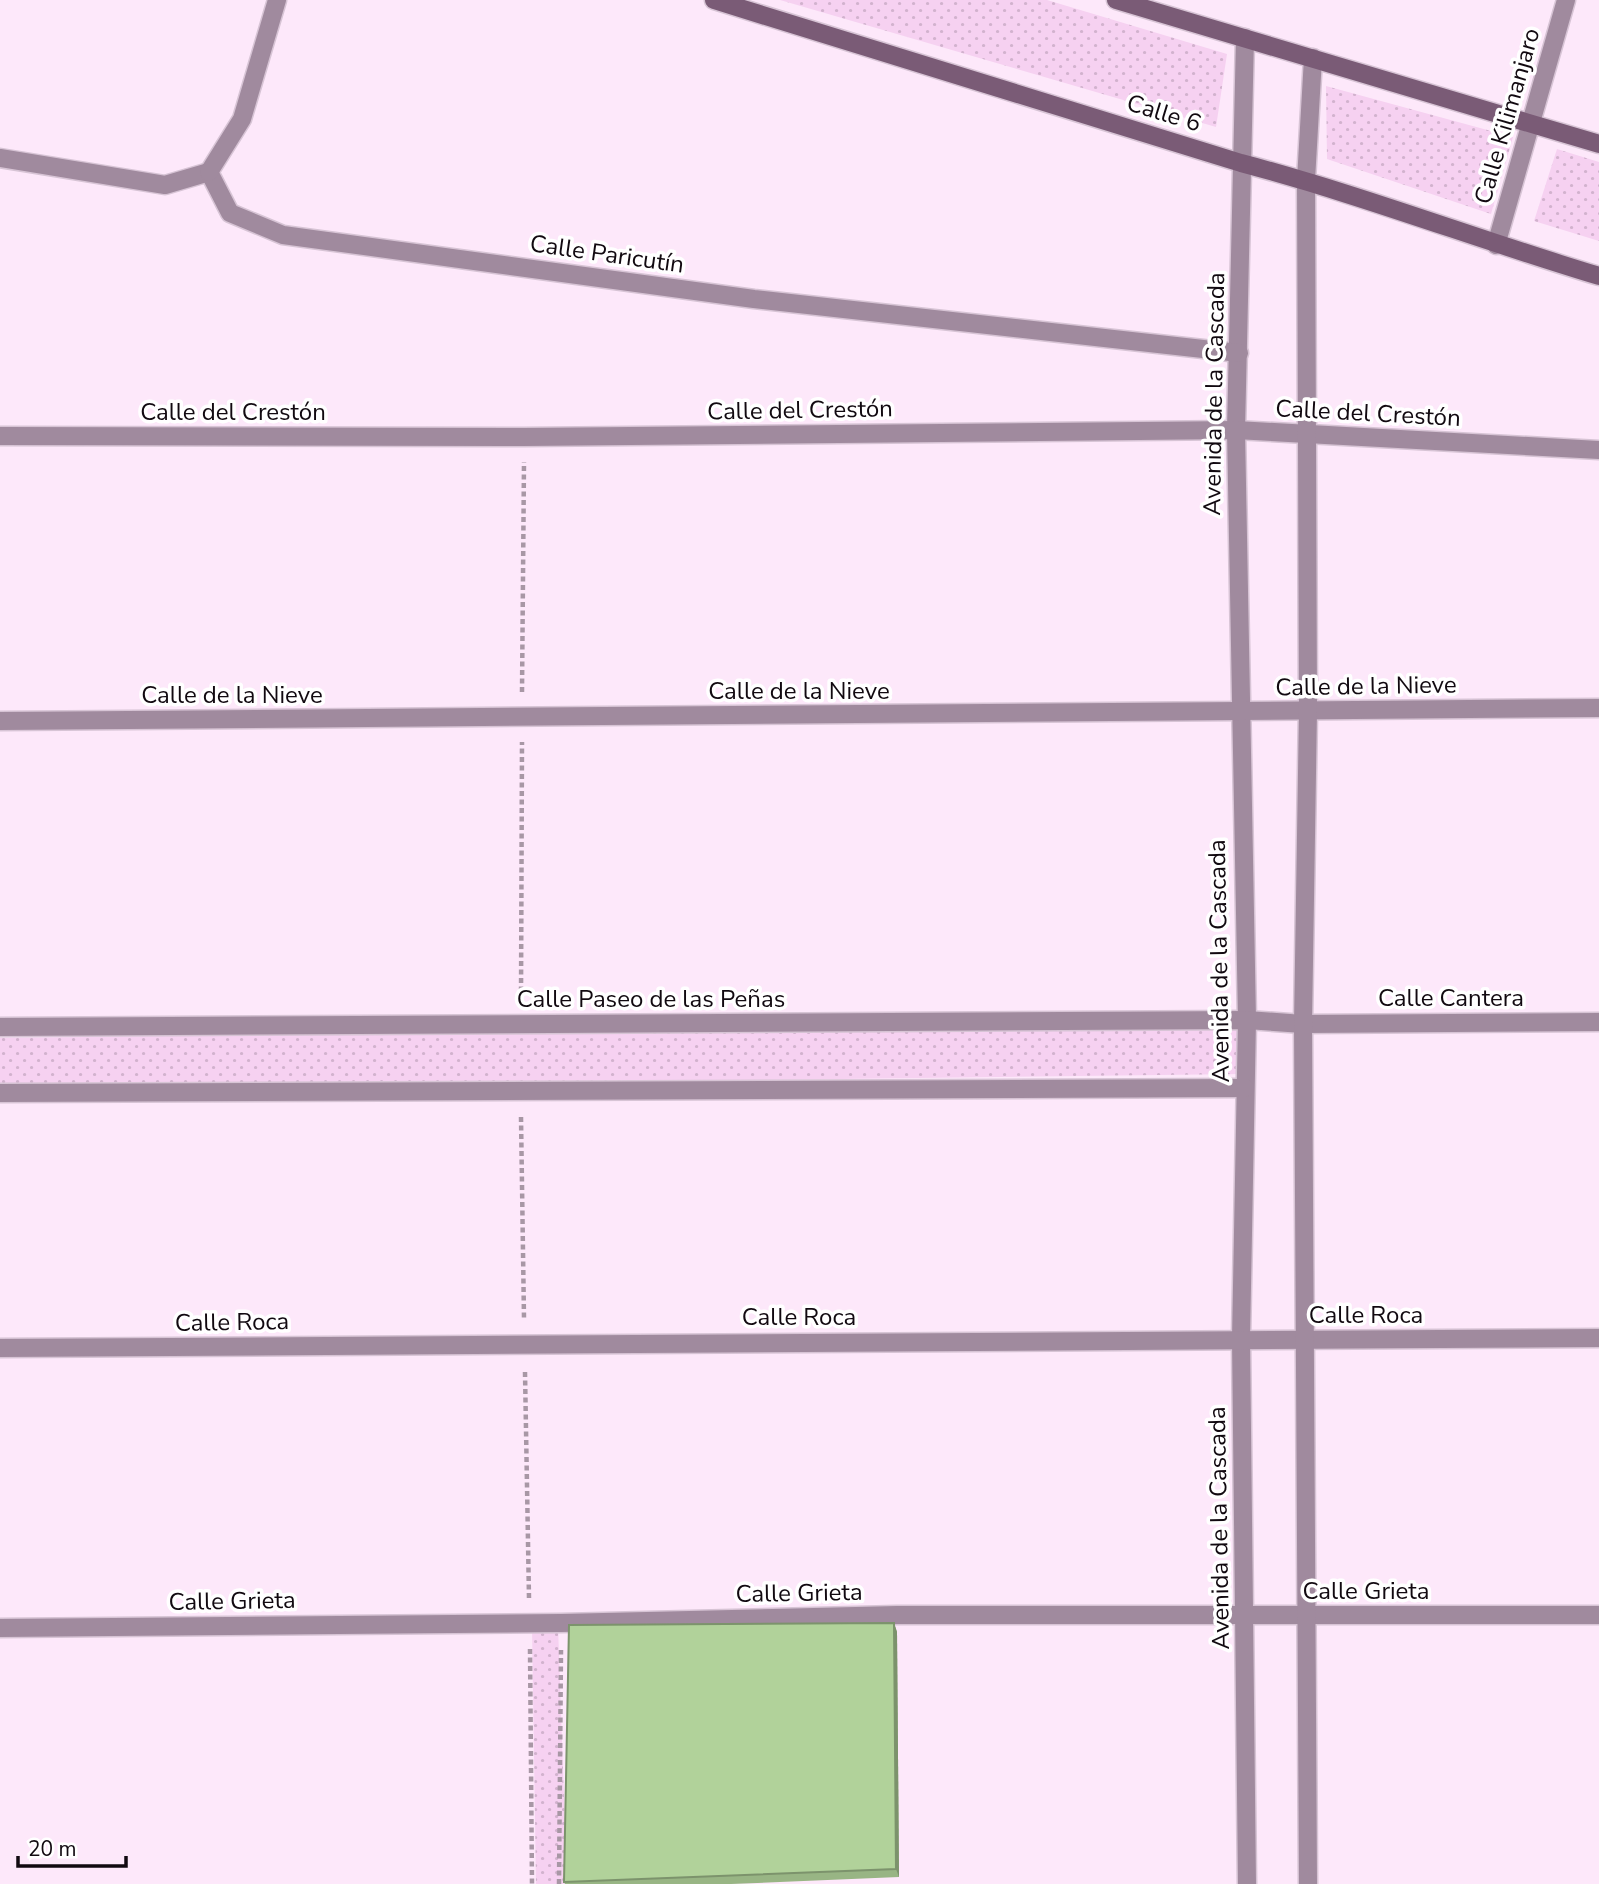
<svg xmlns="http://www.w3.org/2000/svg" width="1599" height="1884" viewBox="0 0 1599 1884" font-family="'Nunito Sans',sans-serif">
	<defs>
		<pattern id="grass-dots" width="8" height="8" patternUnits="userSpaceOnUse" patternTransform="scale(1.75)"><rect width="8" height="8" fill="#f6d1f1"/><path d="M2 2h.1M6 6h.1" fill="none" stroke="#d2b2ce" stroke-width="1.8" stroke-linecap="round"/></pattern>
	</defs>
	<rect width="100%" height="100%" fill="#fde8fa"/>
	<g fill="url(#grass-dots)">
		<path d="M 780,0 L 1047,0 L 1227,54 L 1216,127 Z"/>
		<path d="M 1326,86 L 1513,137 L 1491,214 L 1327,159 Z"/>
		<path d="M 1557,149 L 1599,162 L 1599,241 L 1534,221 Z"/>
		<path d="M 1242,1029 L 1243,1074 L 531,1083 L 0,1086 L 0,1038 L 529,1032 Z"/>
		<path d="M 558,1626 L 567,1884 L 536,1884 L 532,1628 Z"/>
	</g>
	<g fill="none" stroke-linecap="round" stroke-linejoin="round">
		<g stroke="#d7c4d5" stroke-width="21">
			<g id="street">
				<path d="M 1245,38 L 1236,430 L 1247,1020 L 1241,1339 L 1247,1884"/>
				<path d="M 0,158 L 165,185 L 209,172"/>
				<path d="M 209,172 L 230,213 L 283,235 L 754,299 L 1239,353"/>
				<path d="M 209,172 L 242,119 L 277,0"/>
				<path d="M 1496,245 L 1566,0"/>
				<path d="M 0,436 L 524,437 L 1236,430 L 1599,450"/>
				<path d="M 0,721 L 1599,708"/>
				<path d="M 0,1027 L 1247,1020 L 1303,1024 L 1599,1022"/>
				<path d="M 0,1093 L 1245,1088"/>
				<path d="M 0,1348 L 1599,1338"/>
				<path d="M 0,1628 L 561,1623 L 897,1615 L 1599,1615"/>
				<path d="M 1308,1884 L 1303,1024 L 1308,710 L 1306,180 L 1313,58"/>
			</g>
		</g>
		<g stroke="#d7c4d5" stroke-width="21">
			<g id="secondary">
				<path d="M 714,0 L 1241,163 C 1362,195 1479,240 1599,276"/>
				<path d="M 1116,0 L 1599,144"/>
			</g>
		</g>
		<g stroke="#a897a5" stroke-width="4.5" stroke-dasharray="5 3.5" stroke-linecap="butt">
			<path d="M 522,692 L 524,462"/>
			<path d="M 521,1000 L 522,742"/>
			<path d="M 521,1117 L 524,1318"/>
			<path d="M 525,1372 L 529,1598"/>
			<path d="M 530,1649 L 532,1884"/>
			<path d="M 559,1884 L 561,1650"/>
		</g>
		<use href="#street" stroke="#a08a9e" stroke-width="18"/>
		<use href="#secondary" stroke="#7a5b76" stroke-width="18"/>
	</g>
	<path fill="#98b584" d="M 894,1623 L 897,1632 L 899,1877 L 731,1884 L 565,1884 L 564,1882 Z"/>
	<path fill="#7c936c" d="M 894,1623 L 897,1632 L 899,1877 L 896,1869 Z"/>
	<path fill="#b1d29a" stroke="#7c936c" stroke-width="2" d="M 894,1623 L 896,1869 L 564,1882 L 569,1625 Z"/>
	<g text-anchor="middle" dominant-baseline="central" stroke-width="7" stroke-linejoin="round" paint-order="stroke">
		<g font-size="24" fill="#110910" stroke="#fff">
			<text transform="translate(1164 113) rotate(17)">Calle 6</text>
			<text transform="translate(1507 116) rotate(-74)">Calle Kilimanjaro</text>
			<text transform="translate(607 254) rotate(8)">Calle Paricutín</text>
			<text transform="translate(1214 394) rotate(-89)">Avenida de la Cascada</text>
			<text transform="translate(800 410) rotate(-1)">Calle del Crestón</text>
			<text x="233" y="412">Calle del Crestón</text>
			<text transform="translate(1368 413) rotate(3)">Calle del Crestón</text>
			<text transform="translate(1366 686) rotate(-1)">Calle de la Nieve</text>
			<text x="799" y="691">Calle de la Nieve</text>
			<text x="232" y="695">Calle de la Nieve</text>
			<text transform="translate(1219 961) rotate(-91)">Avenida de la Cascada</text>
			<text x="1451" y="998">Calle Cantera</text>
			<text x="651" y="999">Calle Paseo de las Peñas</text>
			<text x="1366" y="1315">Calle Roca</text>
			<text x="799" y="1317">Calle Roca</text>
			<text transform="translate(232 1322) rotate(-1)">Calle Roca</text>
			<text transform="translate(1219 1528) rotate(-91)">Avenida de la Cascada</text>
			<text x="1366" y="1591">Calle Grieta</text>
			<text transform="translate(799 1593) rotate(-1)">Calle Grieta</text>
			<text transform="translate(232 1601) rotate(-1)">Calle Grieta</text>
		</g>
	</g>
	<path d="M18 1856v10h108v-10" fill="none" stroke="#110910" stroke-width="3.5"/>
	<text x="28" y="1856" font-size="21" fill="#110910" stroke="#ffffff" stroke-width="5" paint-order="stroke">20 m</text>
</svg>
